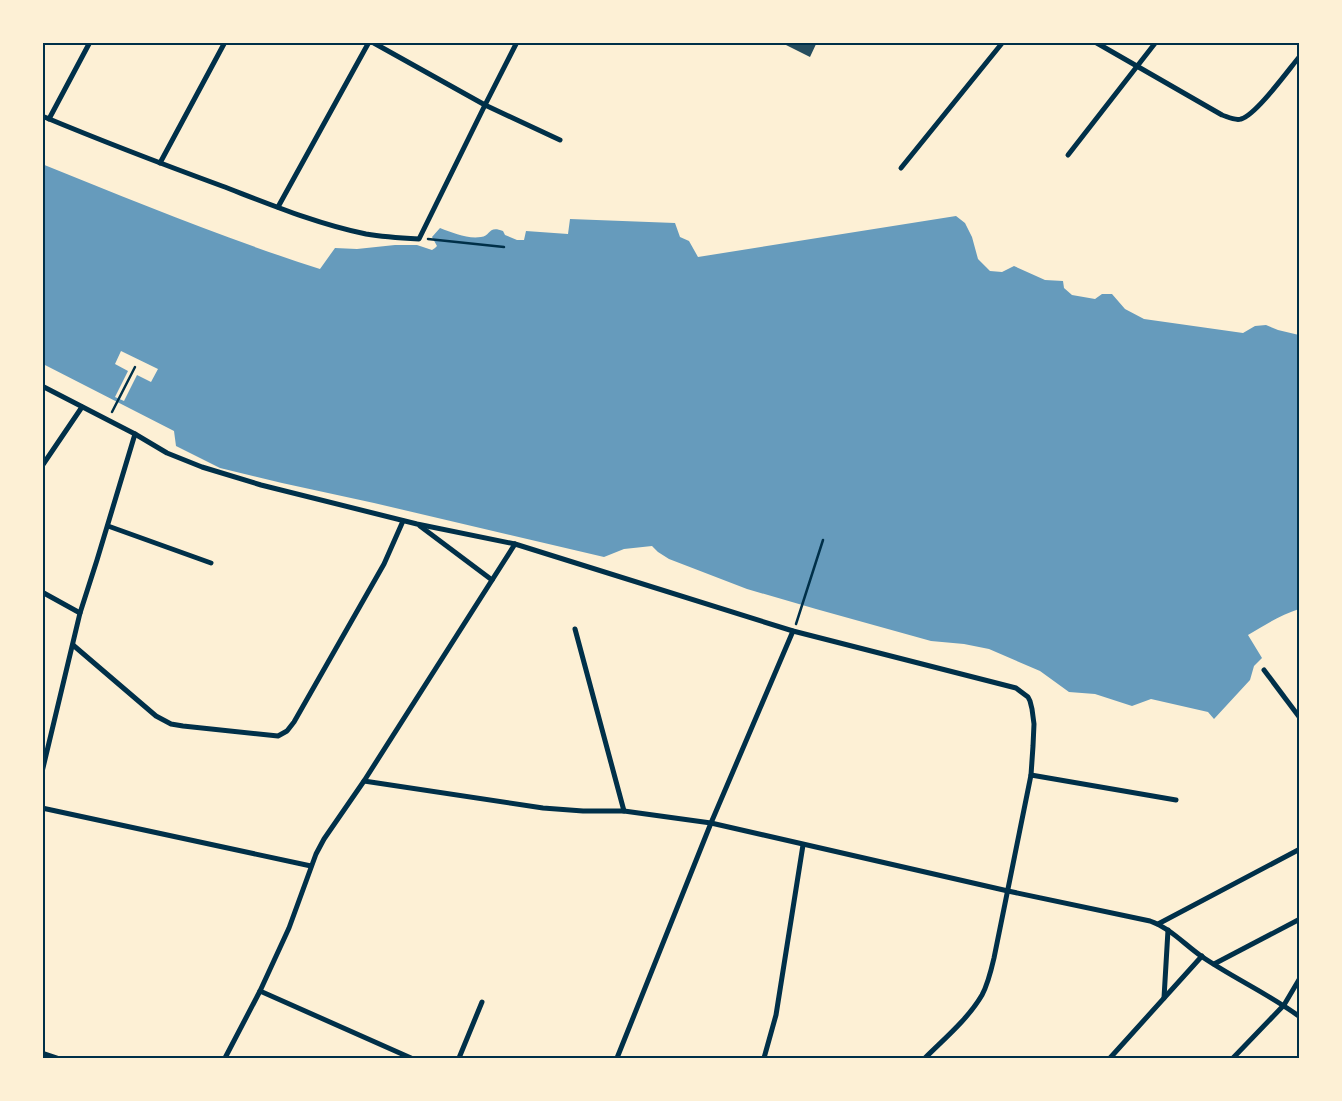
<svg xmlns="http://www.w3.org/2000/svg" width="1342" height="1101" viewBox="0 0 1342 1101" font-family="'Roboto Serif',serif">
	<rect width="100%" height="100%" fill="#fdf0d5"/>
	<path fill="#669bbc" d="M 42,164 C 134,201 226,239 320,269 L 335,248 L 357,249 L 395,245 L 417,245 L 432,250 L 435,248 L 437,246 L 432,237 L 440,228 C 453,233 467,239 481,237 C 491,236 488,225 503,231 L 505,235 L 517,240 L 524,240 L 526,231 L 568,234 L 570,219 L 675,223 L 680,237 L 689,241 L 698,257 L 956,216 L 965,223 L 972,237 L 978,259 L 990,271 L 1002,272 L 1014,266 L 1045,280 L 1063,281 L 1064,288 L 1072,295 L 1095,299 L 1102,294 L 1112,294 L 1125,309 L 1144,319 L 1243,333 L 1255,326 L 1266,325 L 1278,330 L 1299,335 L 1299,609 C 1281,615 1264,625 1248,635 L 1262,658 L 1254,666 L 1250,680 L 1214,719 L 1208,712 L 1151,699 L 1132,706 L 1095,694 L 1069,692 L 1040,671 L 989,649 L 964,644 L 931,641 L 816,609 L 747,589 L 669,559 L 658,552 L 652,546 L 624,549 L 604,557 L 374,503 L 282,483 L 220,468 L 176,446 L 174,431 L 43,364 Z"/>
	<path fill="#fdf0d5" d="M 121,351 L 158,369 L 151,382 L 137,375 L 124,401 L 115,397 L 128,371 L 115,364 Z"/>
	<path fill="#264d5e" d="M 780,42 L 817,42 L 810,57 Z"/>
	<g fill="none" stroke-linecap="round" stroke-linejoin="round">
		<g stroke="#003049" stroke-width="2.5">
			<path d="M 428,239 L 504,247"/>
			<path d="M 112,412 L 135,367"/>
			<path d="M 796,624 L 823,540"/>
		</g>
		<g stroke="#003049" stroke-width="5">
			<path d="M 372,42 L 485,105 L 560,140"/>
			<path d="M 1095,42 L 1222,115 C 1228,117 1235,121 1241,119 C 1256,115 1289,69 1300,56"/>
			<path d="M 42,116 C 102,141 162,164 222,186 C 269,204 317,224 366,234 C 384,237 401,238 419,239 L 485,105 L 517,42"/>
			<path d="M 49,119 L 90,42"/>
			<path d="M 1068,155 L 1156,42"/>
			<path d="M 160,163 L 225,42"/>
			<path d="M 901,168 L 1003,42"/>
			<path d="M 278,207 L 369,42"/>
			<path d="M 42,386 L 135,434 L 167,453 L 202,467 L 261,485 L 417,524 L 515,544 L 793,631 L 1016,688 L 1028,697 L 1030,701 L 1032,709 L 1034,724 L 1033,746 L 1031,775 L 994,958 C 991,971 988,984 982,995 C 968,1019 944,1039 925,1058"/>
			<path d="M 42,466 L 82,407"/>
			<path d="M 108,526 L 211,563"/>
			<path d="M 420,526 L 492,580"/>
			<path d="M 42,592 L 80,613"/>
			<path d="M 575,629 L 624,811"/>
			<path d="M 73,645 L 156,716 L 171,724 L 183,726 L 278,736 L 287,731 L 294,722 L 384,564 L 403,521"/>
			<path d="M 1264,670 L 1300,718"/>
			<path d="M 42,772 L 80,613 L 97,560 L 135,434"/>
			<path d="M 1031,775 L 1176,800"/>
			<path d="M 364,781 L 543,808 L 583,811 L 624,811 L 711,823 L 1008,891 L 1150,921 C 1170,928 1184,944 1201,956 C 1233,978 1269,994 1300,1017"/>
			<path d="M 42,808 L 311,866"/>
			<path d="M 1158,924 L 1300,849"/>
			<path d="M 1214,964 L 1300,919"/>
			<path d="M 260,991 L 411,1058"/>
			<path d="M 1164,998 L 1168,930"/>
			<path d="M 42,1053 L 57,1058"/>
			<path d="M 225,1058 L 260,991 L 289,928 L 316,854 L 324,839 L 364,781 L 515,544"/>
			<path d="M 459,1058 L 482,1002"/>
			<path d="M 617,1058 L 711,823 L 793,631"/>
			<path d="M 764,1058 L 776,1015 L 803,845"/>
			<path d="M 1110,1058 L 1202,956"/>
			<path d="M 1233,1058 L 1284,1005 L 1300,978"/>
		</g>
	</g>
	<rect width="1342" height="1101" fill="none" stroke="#fdf0d5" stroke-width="88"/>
	<rect x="44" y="44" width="1254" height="1013" fill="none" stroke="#003049" stroke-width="2"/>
</svg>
